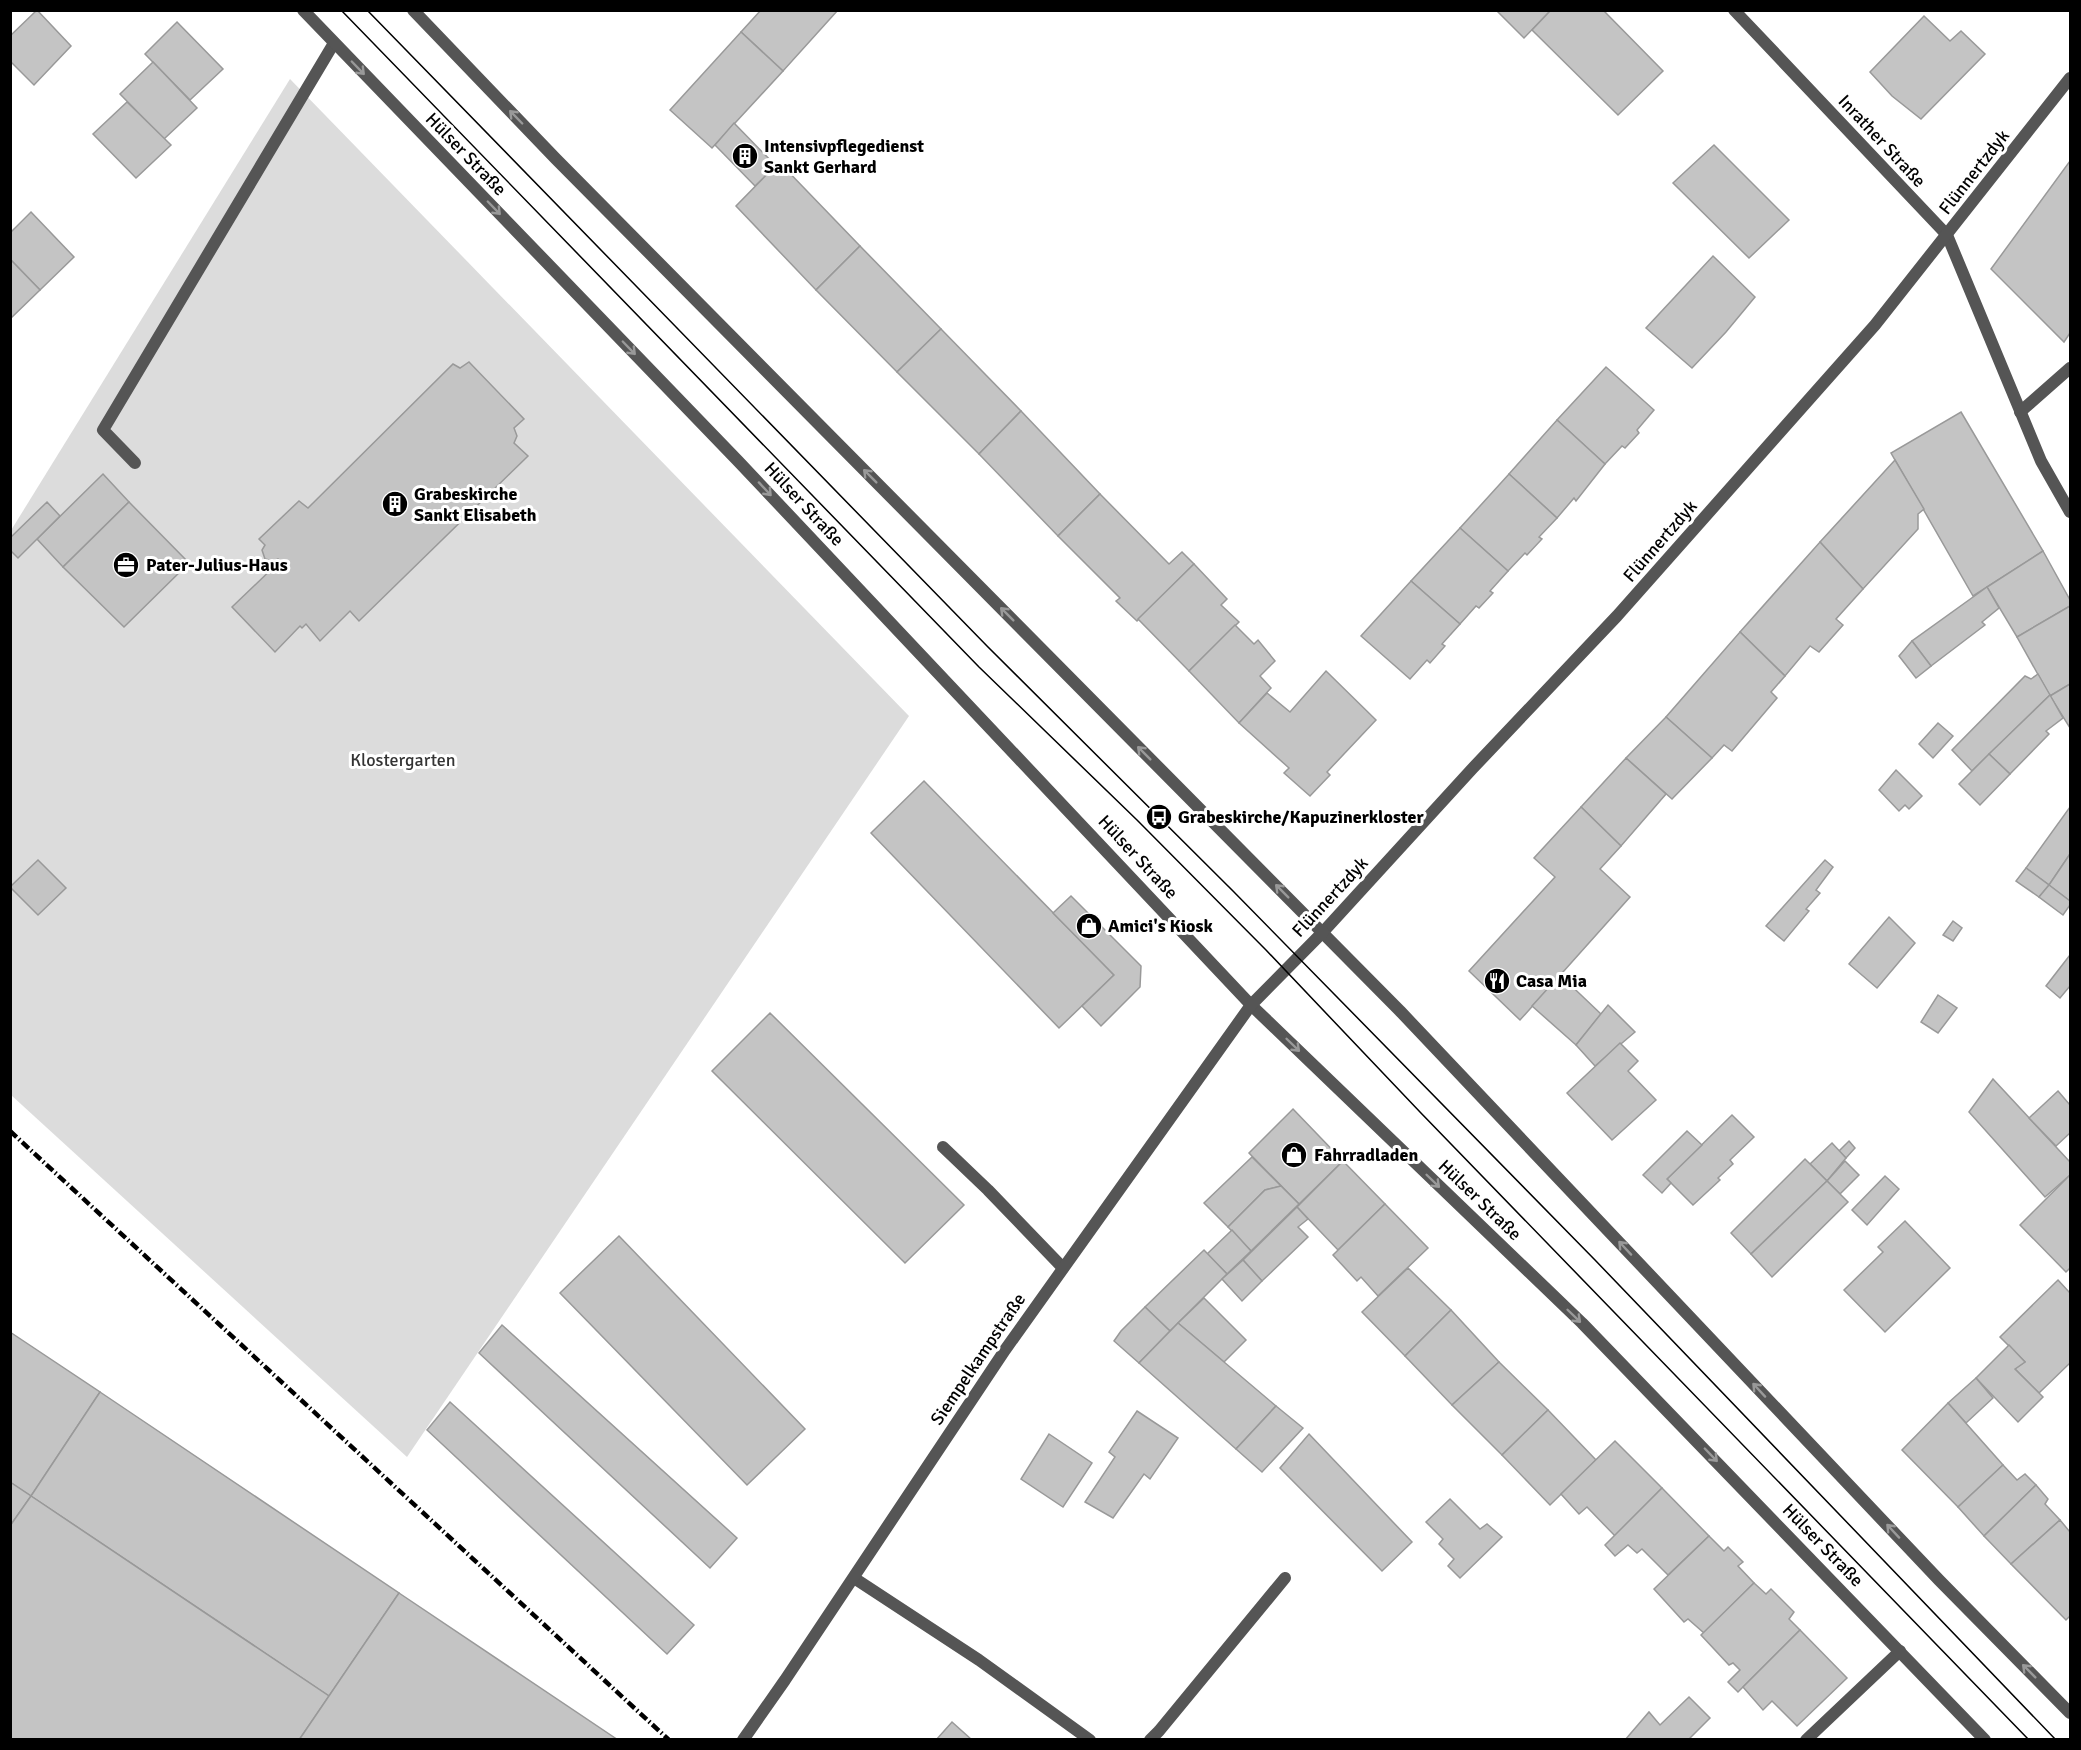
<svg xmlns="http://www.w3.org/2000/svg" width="2081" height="1750" viewBox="0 0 2081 1750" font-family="Signika,sans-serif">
	<rect width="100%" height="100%" fill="#fff"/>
	<path fill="#dcdcdc" d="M 290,79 L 909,716 L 407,1457 L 11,1095 L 10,532 Z"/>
	<g fill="#c4c4c4" stroke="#999" stroke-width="1.5">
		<path d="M 37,10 L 71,46 L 34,85 L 10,61 L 10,36 Z"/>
		<path d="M 761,10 L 838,10 L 783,71 L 741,32 Z"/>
		<path d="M 1496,10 L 1551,10 L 1524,38 Z"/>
		<path d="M 1551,10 L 1603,10 L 1663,71 L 1618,115 L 1532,30 Z"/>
		<path d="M 1924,16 L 1950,41 L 1961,31 L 1985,54 L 1921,119 L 1892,96 L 1870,72 Z"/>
		<path d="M 177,22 L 223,69 L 190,100 L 145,54 Z"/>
		<path d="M 741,32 L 783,71 L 712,148 L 670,110 Z"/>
		<path d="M 153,62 L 197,108 L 164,139 L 120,94 Z"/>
		<path d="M 127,102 L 171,145 L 136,178 L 93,134 Z"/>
		<path d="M 734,123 L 776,166 L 755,186 L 715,145 Z"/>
		<path d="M 1714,145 L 1789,220 L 1749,258 L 1673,183 Z"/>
		<path d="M 2070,161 L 2070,333 L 2064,342 L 1991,269 Z"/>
		<path d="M 779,162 L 860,246 L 816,290 L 736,206 Z"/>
		<path d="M 31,212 L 74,257 L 40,290 L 10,259 L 10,233 Z"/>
		<path d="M 860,246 L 941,329 L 897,372 L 816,290 Z"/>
		<path d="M 1713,256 L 1755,297 L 1726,332 L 1692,368 L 1646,328 Z"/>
		<path d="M 10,259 L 40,290 L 10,319 Z"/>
		<path d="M 941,329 L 1021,411 L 979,454 L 897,372 Z"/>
		<path d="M 469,362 L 524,419 L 514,428 L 517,436 L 514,443 L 528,456 L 359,621 L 350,611 L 320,641 L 306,624 L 302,628 L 300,626 L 275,652 L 232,607 L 280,561 L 278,559 L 274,561 L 265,559 L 262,550 L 265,545 L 259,539 L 299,501 L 308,508 L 453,364 L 460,368 Z"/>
		<path d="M 1606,367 L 1654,410 L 1637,430 L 1639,433 L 1625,448 L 1622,446 L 1605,464 L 1557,420 Z"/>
		<path d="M 1021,411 L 1100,494 L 1058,536 L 979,454 Z"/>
		<path d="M 1961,412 L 2043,551 L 1973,596 L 1891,453 Z"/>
		<path d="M 1557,420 L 1605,464 L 1576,501 L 1574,498 L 1557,518 L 1509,474 Z"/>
		<path d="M 1895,460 L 1924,509 L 1918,514 L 1918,529 L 1863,589 L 1820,542 Z"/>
		<path d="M 103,474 L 129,502 L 63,567 L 37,539 Z"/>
		<path d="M 1509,474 L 1557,518 L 1539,537 L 1542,539 L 1527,555 L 1525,553 L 1508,571 L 1460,528 Z"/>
		<path d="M 1100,494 L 1169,564 L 1182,552 L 1194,564 L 1137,621 L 1116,601 L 1120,598 L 1058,536 Z"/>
		<path d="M 47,502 L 60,516 L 18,558 L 10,550 L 10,538 Z"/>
		<path d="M 129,502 L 189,563 L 124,627 L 63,567 Z"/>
		<path d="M 1460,528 L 1508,571 L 1490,591 L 1493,593 L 1479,608 L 1476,606 L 1460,624 L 1411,581 Z"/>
		<path d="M 1820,542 L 1863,589 L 1836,619 L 1843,625 L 1819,652 L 1810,646 L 1785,676 L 1740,632 Z"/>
		<path d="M 2043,551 L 2070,600 L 2070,606 L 2017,637 L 1987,587 Z"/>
		<path d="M 1194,564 L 1227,599 L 1221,605 L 1239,622 L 1189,671 L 1138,619 Z"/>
		<path d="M 1411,581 L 1460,624 L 1442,644 L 1445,646 L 1430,663 L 1427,660 L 1410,679 L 1361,636 Z"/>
		<path d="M 1987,587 L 1999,608 L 1982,622 L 1985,625 L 1931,666 L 1912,641 Z"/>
		<path d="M 2070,606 L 2070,684 L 2050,696 L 2017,637 Z"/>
		<path d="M 1235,625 L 1254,644 L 1258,640 L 1275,661 L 1260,676 L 1271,688 L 1239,723 L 1189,671 Z"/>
		<path d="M 1740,632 L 1785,676 L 1771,692 L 1777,698 L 1732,751 L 1724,745 L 1712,758 L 1666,717 Z"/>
		<path d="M 1912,641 L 1931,666 L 1916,678 L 1899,656 Z"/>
		<path d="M 1326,671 L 1376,720 L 1327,772 L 1330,775 L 1310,796 L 1284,773 L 1289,768 L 1239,723 L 1267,693 L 1290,712 Z"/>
		<path d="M 2038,674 L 2050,695 L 1972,771 L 1952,750 L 2025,676 L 2031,679 Z"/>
		<path d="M 2070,684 L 2070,728 L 2050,696 Z"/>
		<path d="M 2050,695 L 2063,718 L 2046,731 L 2049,734 L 2010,774 L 1989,754 Z"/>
		<path d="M 1666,717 L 1712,758 L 1672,799 L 1626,758 Z"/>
		<path d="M 1938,723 L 1953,736 L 1933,758 L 1919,744 Z"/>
		<path d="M 1989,754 L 2010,774 L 1980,805 L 1959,784 Z"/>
		<path d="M 1626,758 L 1666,794 L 1621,846 L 1581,807 Z"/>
		<path d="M 1896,770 L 1922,796 L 1909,809 L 1905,805 L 1899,811 L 1879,790 Z"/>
		<path d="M 924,781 L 1114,975 L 1059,1028 L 871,833 Z"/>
		<path d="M 1581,807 L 1621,846 L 1600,869 L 1630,897 L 1520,1020 L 1469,971 L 1555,877 L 1534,858 Z"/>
		<path d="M 2070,807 L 2070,854 L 2049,885 L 2026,868 Z"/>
		<path d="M 2070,854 L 2070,901 L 2049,885 Z"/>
		<path d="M 38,860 L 66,888 L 38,915 L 10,887 Z"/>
		<path d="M 1825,860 L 1833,867 L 1816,890 L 1820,893 L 1806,909 L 1809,911 L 1784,941 L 1766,926 Z"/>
		<path d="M 2026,868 L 2049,885 L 2039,897 L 2016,881 Z"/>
		<path d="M 2049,885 L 2070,901 L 2070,905 L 2063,915 L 2039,897 Z"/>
		<path d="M 1071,896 L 1141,966 L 1140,987 L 1101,1026 L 1082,1006 L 1114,975 L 1053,913 Z"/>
		<path d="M 1889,917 L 1915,943 L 1877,988 L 1849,964 Z"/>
		<path d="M 1953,921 L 1962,928 L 1953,941 L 1943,935 Z"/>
		<path d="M 2070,955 L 2070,986 L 2060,998 L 2046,986 Z"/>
		<path d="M 1560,975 L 1601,1014 L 1576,1045 L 1532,1006 Z"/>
		<path d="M 1938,995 L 1957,1008 L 1938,1033 L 1921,1022 Z"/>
		<path d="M 1608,1005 L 1635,1032 L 1595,1066 L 1576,1045 Z"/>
		<path d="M 770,1013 L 964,1205 L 905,1263 L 712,1071 Z"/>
		<path d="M 1620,1043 L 1638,1061 L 1628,1071 L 1656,1100 L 1612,1140 L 1567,1093 Z"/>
		<path d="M 1993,1079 L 2070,1162 L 2070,1175 L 2045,1197 L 1969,1112 Z"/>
		<path d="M 2058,1091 L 2070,1105 L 2070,1133 L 2056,1146 L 2029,1118 Z"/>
		<path d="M 1293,1109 L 1343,1161 L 1299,1204 L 1249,1153 Z"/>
		<path d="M 1732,1115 L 1754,1137 L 1730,1160 L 1733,1164 L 1718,1178 L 1720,1180 L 1693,1205 L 1667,1179 Z"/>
		<path d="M 1687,1131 L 1702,1145 L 1667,1179 L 1671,1183 L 1662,1193 L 1643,1175 Z"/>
		<path d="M 1849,1141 L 1855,1148 L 1846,1158 L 1839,1151 Z"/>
		<path d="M 1832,1143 L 1846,1158 L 1827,1181 L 1810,1164 Z"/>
		<path d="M 1252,1157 L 1281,1186 L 1265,1190 L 1228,1227 L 1204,1203 Z"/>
		<path d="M 1805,1159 L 1827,1181 L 1751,1254 L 1731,1233 Z"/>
		<path d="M 1343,1161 L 1385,1204 L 1338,1250 L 1297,1207 Z"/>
		<path d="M 1845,1161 L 1859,1175 L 1840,1194 L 1827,1181 Z"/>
		<path d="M 2070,1175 L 2070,1268 L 2066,1272 L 2020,1225 Z"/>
		<path d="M 1885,1176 L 1899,1189 L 1867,1225 L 1852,1210 Z"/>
		<path d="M 1827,1181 L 1848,1202 L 1772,1277 L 1751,1254 Z"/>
		<path d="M 1281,1186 L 1299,1204 L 1251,1251 L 1228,1227 L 1265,1190 Z"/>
		<path d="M 1385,1204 L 1428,1248 L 1378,1296 L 1361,1277 L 1357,1281 L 1333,1255 Z"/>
		<path d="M 1297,1207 L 1308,1219 L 1298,1227 L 1308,1237 L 1262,1281 L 1243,1260 Z"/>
		<path d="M 1905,1221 L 1950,1268 L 1885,1332 L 1844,1290 L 1883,1252 L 1878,1247 Z"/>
		<path d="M 1232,1230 L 1251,1251 L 1227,1274 L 1207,1254 Z"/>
		<path d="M 619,1236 L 805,1429 L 747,1485 L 560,1293 Z"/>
		<path d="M 1204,1250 L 1227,1274 L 1170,1331 L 1145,1307 Z"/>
		<path d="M 1243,1260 L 1262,1281 L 1242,1301 L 1222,1279 Z"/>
		<path d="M 1408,1268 L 1451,1310 L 1405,1356 L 1362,1312 Z"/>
		<path d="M 2058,1280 L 2070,1293 L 2070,1363 L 2039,1393 L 2015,1369 L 2025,1362 L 2000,1337 Z"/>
		<path d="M 1204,1298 L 1246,1340 L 1224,1362 L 1178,1323 Z"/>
		<path d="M 1145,1307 L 1170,1331 L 1139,1363 L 1114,1341 L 1121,1331 Z"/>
		<path d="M 1451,1310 L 1499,1362 L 1452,1405 L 1405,1356 Z"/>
		<path d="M 1178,1323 L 1276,1406 L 1236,1449 L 1139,1363 Z"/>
		<path d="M 502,1325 L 737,1538 L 710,1568 L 479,1353 Z"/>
		<path d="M 10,1332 L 100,1392 L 31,1496 L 10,1482 Z"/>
		<path d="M 2009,1345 L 2025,1362 L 2015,1369 L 2043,1397 L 2018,1422 L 1976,1378 Z"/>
		<path d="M 1499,1362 L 1548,1410 L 1502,1455 L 1452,1405 Z"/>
		<path d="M 1976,1378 L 1993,1398 L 1966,1423 L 1948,1403 Z"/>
		<path d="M 100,1392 L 399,1593 L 329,1696 L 31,1496 Z"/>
		<path d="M 450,1402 L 694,1625 L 667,1654 L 427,1430 Z"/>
		<path d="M 1948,1403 L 2003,1465 L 1958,1507 L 1902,1450 Z"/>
		<path d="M 1276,1406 L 1303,1428 L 1262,1472 L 1236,1449 Z"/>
		<path d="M 1548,1410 L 1596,1460 L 1550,1505 L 1502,1455 Z"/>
		<path d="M 1137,1411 L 1178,1438 L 1150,1479 L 1144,1474 L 1113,1518 L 1085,1502 L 1115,1457 L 1109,1452 Z"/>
		<path d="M 1049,1434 L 1092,1463 L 1063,1507 L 1021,1479 Z"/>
		<path d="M 1309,1434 L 1412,1542 L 1382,1571 L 1280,1468 Z"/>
		<path d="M 1615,1441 L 1662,1488 L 1615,1536 L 1587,1507 L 1579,1514 L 1561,1494 Z"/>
		<path d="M 2003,1465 L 2017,1480 L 2025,1474 L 2036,1485 L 1984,1536 L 1958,1507 Z"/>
		<path d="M 10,1482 L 31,1496 L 10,1526 Z"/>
		<path d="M 2036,1485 L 2048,1499 L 2045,1504 L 2060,1520 L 2011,1564 L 1984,1536 Z"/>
		<path d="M 1662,1488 L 1709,1536 L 1668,1575 L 1642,1549 L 1637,1553 L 1628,1545 L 1615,1556 L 1605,1545 Z"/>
		<path d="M 31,1496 L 329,1696 L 299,1740 L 10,1740 L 10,1526 Z"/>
		<path d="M 1450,1499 L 1480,1529 L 1487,1524 L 1502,1537 L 1460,1578 L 1448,1566 L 1454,1559 L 1439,1544 L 1443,1539 L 1426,1522 Z"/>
		<path d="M 2060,1520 L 2070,1532 L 2070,1616 L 2066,1620 L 2011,1564 Z"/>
		<path d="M 1709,1536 L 1724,1551 L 1728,1547 L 1743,1562 L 1738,1566 L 1754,1583 L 1704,1633 L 1688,1619 L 1684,1622 L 1654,1589 Z"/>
		<path d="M 1754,1583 L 1766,1594 L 1771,1589 L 1794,1612 L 1789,1619 L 1800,1630 L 1738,1692 L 1728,1682 L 1740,1670 L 1733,1663 L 1729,1665 L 1701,1635 Z"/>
		<path d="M 399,1593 L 618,1740 L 299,1740 Z"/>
		<path d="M 1800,1630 L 1847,1678 L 1797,1726 L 1772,1701 L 1763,1710 L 1743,1687 Z"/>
		<path d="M 1689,1697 L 1710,1718 L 1688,1740 L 1625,1740 L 1649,1712 L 1660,1725 Z"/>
		<path d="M 952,1722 L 972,1740 L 936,1740 Z"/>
	</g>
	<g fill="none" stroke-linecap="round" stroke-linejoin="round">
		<g stroke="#555" stroke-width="12">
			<path d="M 135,463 L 103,430 L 334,43"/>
			<path d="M 943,1147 L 988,1190 L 1063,1268"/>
			<path d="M 854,1578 L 979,1660 L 1090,1740"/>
			<path d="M 1150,1740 L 1159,1731 L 1285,1578"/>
			<path d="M 1806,1740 L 1900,1651"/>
		</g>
		<g stroke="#555" stroke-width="12">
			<path d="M 1734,10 L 1947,235 L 2041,461 L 2070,512"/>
			<path d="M 2020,412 L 2070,368"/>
			<path d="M 1323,932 L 1472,769 L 1617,616 L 1875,325 L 2070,78"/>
		</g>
		<g stroke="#555" stroke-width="12">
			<path d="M 303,10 L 738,461 L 1251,1005 L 1582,1323 L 1985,1740"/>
			<path d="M 413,10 L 556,159 L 1400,1011 L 1939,1580 L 2070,1713"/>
			<path d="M 743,1740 L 785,1680 L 1005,1350 L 1251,1005 L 1323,932"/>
		</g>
		<g stroke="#000" stroke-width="1.5">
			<path d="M 341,10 L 979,667 L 1137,820 L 1266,950 L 1420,1112 L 2029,1740"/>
			<path d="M 367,10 L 987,646 L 1233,891 L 1595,1260 L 2056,1740"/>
		</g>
		<path stroke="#000" stroke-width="4.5" stroke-dasharray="9 3 1.5 3" stroke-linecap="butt" d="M 10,1131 L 669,1740"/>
	</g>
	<defs><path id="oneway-shaft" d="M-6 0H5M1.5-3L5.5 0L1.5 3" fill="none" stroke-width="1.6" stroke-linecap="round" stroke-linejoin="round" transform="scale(1.5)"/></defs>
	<g stroke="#999">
		<use href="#oneway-shaft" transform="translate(358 68) rotate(46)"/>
		<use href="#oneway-shaft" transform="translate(516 117) rotate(-134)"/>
		<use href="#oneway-shaft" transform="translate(494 208) rotate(46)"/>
		<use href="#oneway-shaft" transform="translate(629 348) rotate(46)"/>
		<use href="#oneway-shaft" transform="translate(870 476) rotate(-135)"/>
		<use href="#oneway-shaft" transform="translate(765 489) rotate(47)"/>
		<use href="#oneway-shaft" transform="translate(1007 614) rotate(-135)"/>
		<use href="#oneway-shaft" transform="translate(1144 753) rotate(-135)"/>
		<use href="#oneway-shaft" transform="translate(1282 891) rotate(-135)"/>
		<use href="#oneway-shaft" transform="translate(1293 1045) rotate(44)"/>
		<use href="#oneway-shaft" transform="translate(1433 1181) rotate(44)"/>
		<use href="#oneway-shaft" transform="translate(1625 1248) rotate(-133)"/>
		<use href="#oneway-shaft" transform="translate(1574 1316) rotate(44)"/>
		<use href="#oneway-shaft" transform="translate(1759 1390) rotate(-133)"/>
		<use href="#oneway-shaft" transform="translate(1711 1455) rotate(46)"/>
		<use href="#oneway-shaft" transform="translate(1893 1531) rotate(-133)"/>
		<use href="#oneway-shaft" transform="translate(2029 1671) rotate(-135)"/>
	</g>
	<defs>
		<g id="building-disc" transform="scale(1.35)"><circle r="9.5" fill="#000" stroke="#fff"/><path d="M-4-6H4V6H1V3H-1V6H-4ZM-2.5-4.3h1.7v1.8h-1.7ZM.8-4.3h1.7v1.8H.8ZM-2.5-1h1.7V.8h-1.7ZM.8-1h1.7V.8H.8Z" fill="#fff"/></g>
		<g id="office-disc" transform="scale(1.35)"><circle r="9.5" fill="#000" stroke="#fff"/><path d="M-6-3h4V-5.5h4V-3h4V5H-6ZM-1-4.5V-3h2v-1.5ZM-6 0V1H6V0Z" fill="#fff"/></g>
		<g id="bus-disc" transform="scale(1.35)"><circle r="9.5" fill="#000" stroke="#fff"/><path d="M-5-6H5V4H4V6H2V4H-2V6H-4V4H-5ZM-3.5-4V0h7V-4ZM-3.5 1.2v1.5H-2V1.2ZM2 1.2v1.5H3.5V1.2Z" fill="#fff"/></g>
		<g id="shop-disc" transform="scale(1.35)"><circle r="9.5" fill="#000" stroke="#fff"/><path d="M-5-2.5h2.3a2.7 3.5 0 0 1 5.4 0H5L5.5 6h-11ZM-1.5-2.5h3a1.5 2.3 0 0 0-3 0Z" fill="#fff"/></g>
		<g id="restaurant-disc" transform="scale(1.35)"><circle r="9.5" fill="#000" stroke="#fff"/><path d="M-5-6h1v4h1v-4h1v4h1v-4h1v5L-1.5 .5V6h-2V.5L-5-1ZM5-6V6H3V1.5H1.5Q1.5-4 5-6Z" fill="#fff"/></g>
	</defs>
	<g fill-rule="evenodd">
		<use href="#building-disc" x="745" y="156"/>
		<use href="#building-disc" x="395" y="504"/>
		<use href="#office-disc" x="126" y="565"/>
		<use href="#bus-disc" x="1159" y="817"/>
		<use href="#shop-disc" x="1089" y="926"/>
		<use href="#restaurant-disc" x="1497" y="981"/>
		<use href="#shop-disc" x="1294" y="1155"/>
	</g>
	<g text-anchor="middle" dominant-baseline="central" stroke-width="6" stroke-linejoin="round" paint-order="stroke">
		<g font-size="18" fill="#000" stroke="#fff">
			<text transform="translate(1882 141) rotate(47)">Inrather Straße</text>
			<text transform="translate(466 154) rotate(46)">Hülser Straße</text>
			<text transform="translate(1974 172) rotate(-52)">Flünnertzdyk</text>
			<text transform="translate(804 504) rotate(47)">Hülser Straße</text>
			<text transform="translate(1660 541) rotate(-49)">Flünnertzdyk</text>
			<text transform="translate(1138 857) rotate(47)">Hülser Straße</text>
			<text transform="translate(1330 897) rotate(-47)">Flünnertzdyk</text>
			<text transform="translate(1480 1200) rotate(44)">Hülser Straße</text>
			<text transform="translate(978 1359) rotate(-56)">Siempelkampstraße</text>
			<text transform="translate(1823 1545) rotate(46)">Hülser Straße</text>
		</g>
		<g font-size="18" font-weight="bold" fill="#000" stroke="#fff" text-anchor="start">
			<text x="764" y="146">Intensivpflegedienst<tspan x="764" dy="21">Sankt Gerhard</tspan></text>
			<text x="414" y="494">Grabeskirche<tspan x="414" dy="21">Sankt Elisabeth</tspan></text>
			<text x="146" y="565">Pater-Julius-Haus</text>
			<text x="1178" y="817">Grabeskirche/Kapuzinerkloster</text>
			<text x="1108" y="926">Amici's Kiosk</text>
			<text x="1516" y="981">Casa Mia</text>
			<text x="1314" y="1155">Fahrradladen</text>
		</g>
		<g font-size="18" fill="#333" stroke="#fff">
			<text x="403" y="760">Klostergarten</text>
		</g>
	</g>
	<rect width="2081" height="1750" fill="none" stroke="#000000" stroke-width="24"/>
</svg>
